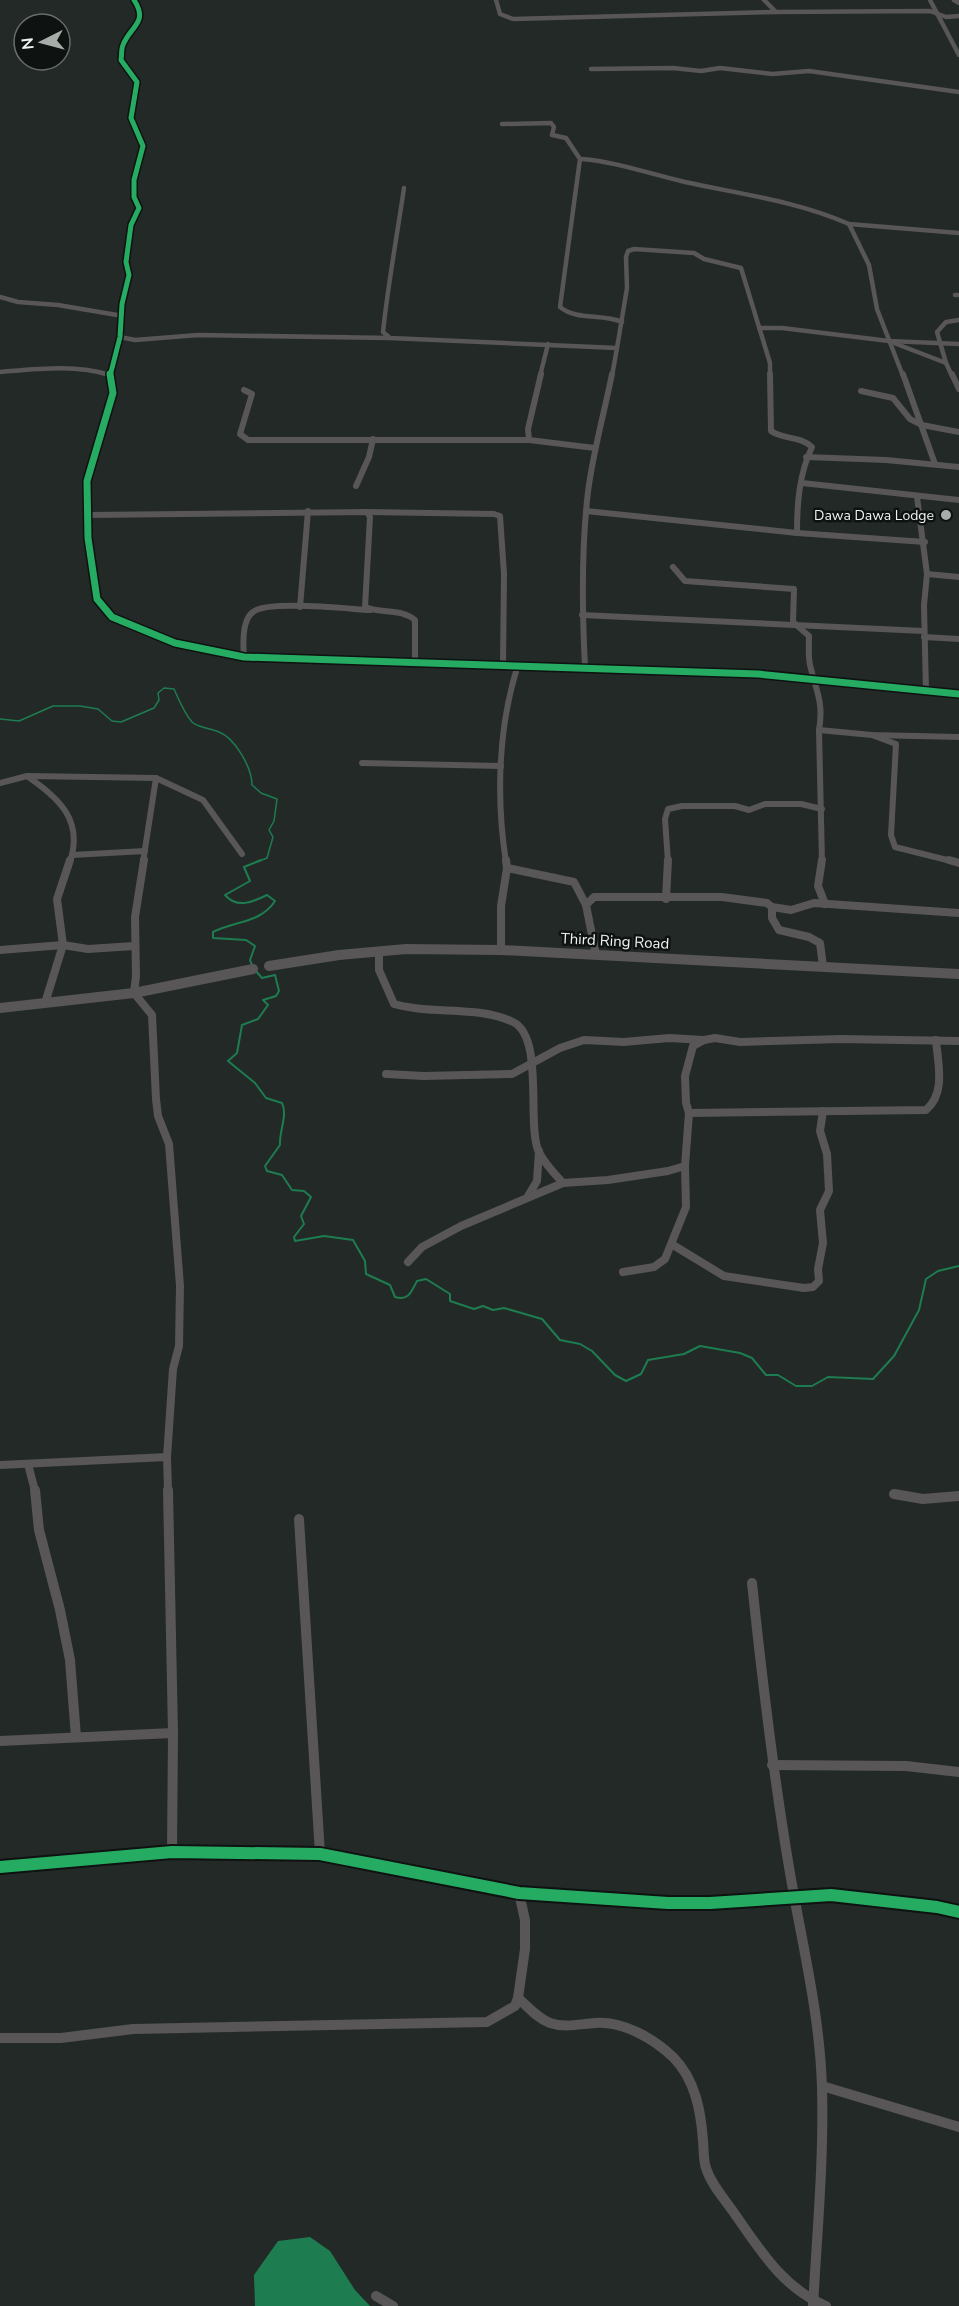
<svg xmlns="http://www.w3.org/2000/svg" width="959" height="2306" viewBox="0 0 959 2306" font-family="'Nunito Sans',sans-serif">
	<rect width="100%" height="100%" fill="#232926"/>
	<path fill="#1e7c51" d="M 310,2237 L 330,2251 L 355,2290 L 370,2306 L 255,2306 L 254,2275 L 278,2241 Z"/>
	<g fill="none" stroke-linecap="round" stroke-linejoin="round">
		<path stroke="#1e7c51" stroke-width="1.5" d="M 0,719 L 19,721 L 53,706 L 80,706 L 98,709 L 112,721 L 121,722 L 154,708 L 159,700 L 158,693 L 164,688 L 174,689 C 179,700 184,713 192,722 C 198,728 211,728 219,732 C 235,738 252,768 252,785 L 261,793 L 277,799 L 274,821 L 269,830 L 273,837 L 267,858 L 257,862"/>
		<g stroke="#1e7c51" stroke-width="2">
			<path d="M 252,965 L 250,960 L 255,946 L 246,940 L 213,938 L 213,932 C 235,921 261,923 275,901 L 267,895 C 253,902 237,909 225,895 L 250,881 L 244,867 L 261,860"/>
			<path d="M 255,970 L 262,978 L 275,975 L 279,991 L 276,996 L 263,1000 L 268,1005 L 258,1019 L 242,1025 L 237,1053 L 228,1061 L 255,1083 L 266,1098 L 282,1103 C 288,1115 279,1131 280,1145 L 265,1166 L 267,1171 L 282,1175 L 292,1190 L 304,1191 L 311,1197 L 301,1216 L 304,1224 L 294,1237 L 295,1241 L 324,1236 L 353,1240 L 365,1261 L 366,1274 L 390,1285 L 395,1297 C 409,1301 411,1292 417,1281 L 426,1279 L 450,1294 L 450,1301 L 474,1309 L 483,1306 L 493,1310 L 504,1308 L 542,1319 L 560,1340 L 580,1344 L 592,1351 L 615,1375 L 626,1381 L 641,1374 L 648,1360 L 684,1354 L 700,1346 L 740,1353 L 752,1358 L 766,1375 L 778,1375 L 796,1386 L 812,1386 L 828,1377 L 873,1379 L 894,1356 L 919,1310 L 926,1279 L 938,1271 L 959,1266"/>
		</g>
		<g stroke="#585656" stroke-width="4.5">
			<path d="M 496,0 L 500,14 L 513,19 L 776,12"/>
			<path d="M 764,0 L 776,12 L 930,11 L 946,17 L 959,16"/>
			<path d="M 930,0 L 959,55"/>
			<path d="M 954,0 L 959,3"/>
			<path d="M 591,69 L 673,68 L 701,71 L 720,68 L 772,74 L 809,71 L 959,92"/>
			<path d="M 502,124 L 551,123 L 554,127 L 552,135 L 566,138 L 580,159 L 560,307 C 577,321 602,313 622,322"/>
			<path d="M 582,159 C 617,162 650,174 685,182 C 740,194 797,201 849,224 L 959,233"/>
			<path d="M 404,188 C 397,236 388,284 383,332 L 390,338 L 617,348 L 612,376"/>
			<path d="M 849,224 L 869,265 L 877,309 L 903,376"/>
			<path d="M 955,295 L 959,295"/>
			<path d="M 0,297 L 18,302 L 58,305 L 123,316"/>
			<path d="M 759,328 L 782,328 L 889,341 L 959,344"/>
			<path d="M 120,337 L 135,340 L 198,335 L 390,338"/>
			<path d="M 894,343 L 946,363 L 952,376"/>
			<path d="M 617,348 L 627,288 L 626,257 L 628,251 L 634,249 L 694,253 L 704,259 L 741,268 L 770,363 L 770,376"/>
			<path d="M 946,363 L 937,332 L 946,322 L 959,320"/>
			<path d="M 0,372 C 36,369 75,364 110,375"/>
			<path d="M 110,376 L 120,337 L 122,304 L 129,275 L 126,262 L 131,225 L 139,208 L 134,197 L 134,180 L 143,146 L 131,118 L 137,82 L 121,60 C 122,55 121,49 123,45 C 130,26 149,23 134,0"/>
			<path d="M 540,376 L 548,344"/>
		</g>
		<g stroke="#585656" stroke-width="6">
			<path d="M 110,374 L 113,393 L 87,481 L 88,538 L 97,599 L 112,617 L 175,643 L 244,657 L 758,674 L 959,694"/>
			<path d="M 770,374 L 771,431 C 784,440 801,436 812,447 C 799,474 797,504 797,533"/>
			<path d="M 903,374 L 935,464"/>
			<path d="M 952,374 L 959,389"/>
			<path d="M 244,390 L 252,394 L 240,434 L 248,440 L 529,440 L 595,448"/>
			<path d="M 861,391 L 893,398 L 910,419 L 922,425 L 959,432"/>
			<path d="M 529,440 L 528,429 L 541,374"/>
			<path d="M 806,457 L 886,460 L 959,467"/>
			<path d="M 802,483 L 959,500"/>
			<path d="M 356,486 L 369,457 L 373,439"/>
			<path d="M 917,497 L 927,574 L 924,605 L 926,691"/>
			<path d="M 586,511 L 797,533 L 925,542"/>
			<path d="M 367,512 L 494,514 L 500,516 L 504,574 L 503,665"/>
			<path d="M 87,515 L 367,512 L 370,517 L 365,607 C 382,614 401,608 415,620 L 415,662"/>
			<path d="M 673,567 L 685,581 L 794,589 L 793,622 L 809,636 C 809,645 808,656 810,665 C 816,690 824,703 819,730 L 822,862"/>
			<path d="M 927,574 L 959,577"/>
			<path d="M 300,607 L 308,511"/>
			<path d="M 582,615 L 924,631"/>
			<path d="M 924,637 L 959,639"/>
			<path d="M 244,657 C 243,645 242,620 253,612 C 267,600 349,609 370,610"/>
			<path d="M 585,667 C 582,609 581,550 588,492 C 593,452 604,414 612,374"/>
			<path d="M 819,730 L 872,735 L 959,737"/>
			<path d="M 872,735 L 896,744 L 891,835 L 895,847 L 955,862"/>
			<path d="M 362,763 L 501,766"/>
			<path d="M 28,776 L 156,778 L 203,800 L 242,854"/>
			<path d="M 0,783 L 27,776 C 58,798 84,819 70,862"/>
			<path d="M 72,855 L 145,851"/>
			<path d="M 143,862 L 156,778"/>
			<path d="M 506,862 C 496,798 498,727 518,665"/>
			<path d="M 668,862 L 665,819 L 668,809 L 682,806 L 735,806 L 749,810 L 765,804 L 801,804 L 822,809"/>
		</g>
		<g stroke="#585656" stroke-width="8">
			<path d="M 144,860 L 135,917 L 136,976 L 134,993 L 152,1015 L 156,1099 L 158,1116 L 169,1144 L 180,1286 L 179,1346 L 173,1369 L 167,1457"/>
			<path d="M 822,860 L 818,886 L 825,904"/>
			<path d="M 949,860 L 959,863"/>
			<path d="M 507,868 L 574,882 L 586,905 L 596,955"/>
			<path d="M 666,899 L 668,860"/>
			<path d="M 586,905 L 594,897 L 722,897 L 767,903 L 772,907 L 772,918 L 779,930 L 809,937 L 820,943 L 823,966"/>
			<path d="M 772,907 L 791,910 L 814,903 L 959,913"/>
			<path d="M 0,950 L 63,945 L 88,949 L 134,946"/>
			<path d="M 501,950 L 501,906 L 507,868 L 506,860"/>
			<path d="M 379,952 L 379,970 L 394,1004 C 432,1015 478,1005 513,1022 C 544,1037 527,1120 538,1150 C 543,1162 554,1173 563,1183"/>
			<path d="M 45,1003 L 63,945 L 57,899 L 70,860"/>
			<path d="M 386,1074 L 424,1076 L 512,1074 L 560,1048 L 584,1040 L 624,1042 L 669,1038 L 704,1040"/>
			<path d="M 689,1113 L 926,1110 C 946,1093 938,1064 936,1040"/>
			<path d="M 528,1196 L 537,1181 L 539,1151"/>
			<path d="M 673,1245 L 724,1276 L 804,1288 L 813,1287 L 819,1281 L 818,1269 L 823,1243 L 820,1210 L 829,1191 L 827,1154 L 820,1131 L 823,1111"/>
			<path d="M 408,1262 L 422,1247 L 461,1226 L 563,1183 L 608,1180 L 668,1171 L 685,1166"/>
			<path d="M 623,1272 L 654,1267 L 665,1259 L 686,1207 L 685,1166 L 689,1113 L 686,1103 L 685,1076 L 693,1046 L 704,1040 L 715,1038 L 740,1042 L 841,1039 L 959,1041"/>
			<path d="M 28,1464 L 35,1491"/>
			<path d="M 0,1465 L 167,1457 L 168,1491"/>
		</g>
		<g stroke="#585656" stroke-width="10">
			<path d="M 35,1490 L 39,1530 L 60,1610 L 70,1660 L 76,1737"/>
			<path d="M 168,1490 L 173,1733 L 172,1852"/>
			<path d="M 894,1494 L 923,1499 L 959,1496"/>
			<path d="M 299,1519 L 320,1854"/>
			<path d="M 752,1583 C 762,1678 773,1773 789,1867 C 801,1940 820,2013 822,2088 C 824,2160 817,2233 813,2306"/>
			<path d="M 0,1741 L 173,1733"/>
			<path d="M 772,1765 L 906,1766 L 959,1772"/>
			<path d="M 0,1867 L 172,1852 L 320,1854 L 519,1893 L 668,1903 L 710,1903 L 831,1895 L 937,1907 L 959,1912"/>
			<path d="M 518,1998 C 528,2007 537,2018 550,2023 C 565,2028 580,2024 595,2023 C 623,2021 653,2038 673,2057 C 695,2079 701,2111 703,2141 C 704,2150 703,2159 706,2168 C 711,2184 723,2197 732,2210 C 759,2248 781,2287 826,2306"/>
			<path d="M 0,2038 L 61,2038 L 133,2029 L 487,2022 L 515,2006 L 518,1998 L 525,1949 L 525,1920 L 519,1893"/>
			<path d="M 822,2086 L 959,2127"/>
			<path d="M 376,2296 L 393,2306"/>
		</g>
		<g stroke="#585656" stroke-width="10">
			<path d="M 269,966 L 339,955 L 406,949 L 501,950 L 959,974"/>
			<path d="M 0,1008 L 134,993 L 253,969"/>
		</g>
		<g stroke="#0e1210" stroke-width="8">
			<path id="cycleway-far2" d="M 110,376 L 120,337 L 122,304 L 129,275 L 126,262 L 131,225 L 139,208 L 134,197 L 134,180 L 143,146 L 131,118 L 137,82 L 121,60 C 122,55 121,49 123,45 C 130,26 149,23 134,0"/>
		</g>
		<g stroke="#0e1210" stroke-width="10">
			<path id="cycleway-far1" d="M 110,374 L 113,393 L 87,481 L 88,538 L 97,599 L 112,617 L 175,643 L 244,657 L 758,674 L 959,694"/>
		</g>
		<g stroke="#0e1210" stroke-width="16">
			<path id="cycleway" d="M 0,1867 L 172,1852 L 320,1854 L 519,1893 L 668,1903 L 710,1903 L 831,1895 L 937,1907 L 959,1912"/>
		</g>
		<use href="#cycleway-far2" stroke="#26ab63" stroke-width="5"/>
		<use href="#cycleway-far1" stroke="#26ab63" stroke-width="7"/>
		<use href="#cycleway" stroke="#26ab63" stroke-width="12"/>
	</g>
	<circle fill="#a7aea9" stroke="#0e1210" stroke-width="2" cx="946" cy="515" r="6"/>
	<g text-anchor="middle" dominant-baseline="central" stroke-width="5" stroke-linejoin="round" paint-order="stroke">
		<g font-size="14" fill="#eef5f0" stroke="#0e1210" text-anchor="end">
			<text x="934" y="515">Dawa Dawa Lodge</text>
		</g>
		<g font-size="15" fill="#eef5f0" stroke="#0e1210">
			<text transform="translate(615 941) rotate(3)">Third Ring Road</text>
		</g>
	</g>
	<g transform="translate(42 42) rotate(264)"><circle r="28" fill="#0e1210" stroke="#686d6a" stroke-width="1.5"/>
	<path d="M0-4.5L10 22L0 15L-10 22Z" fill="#a7aea9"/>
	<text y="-9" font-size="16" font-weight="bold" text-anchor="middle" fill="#eef5f0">N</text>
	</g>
</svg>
